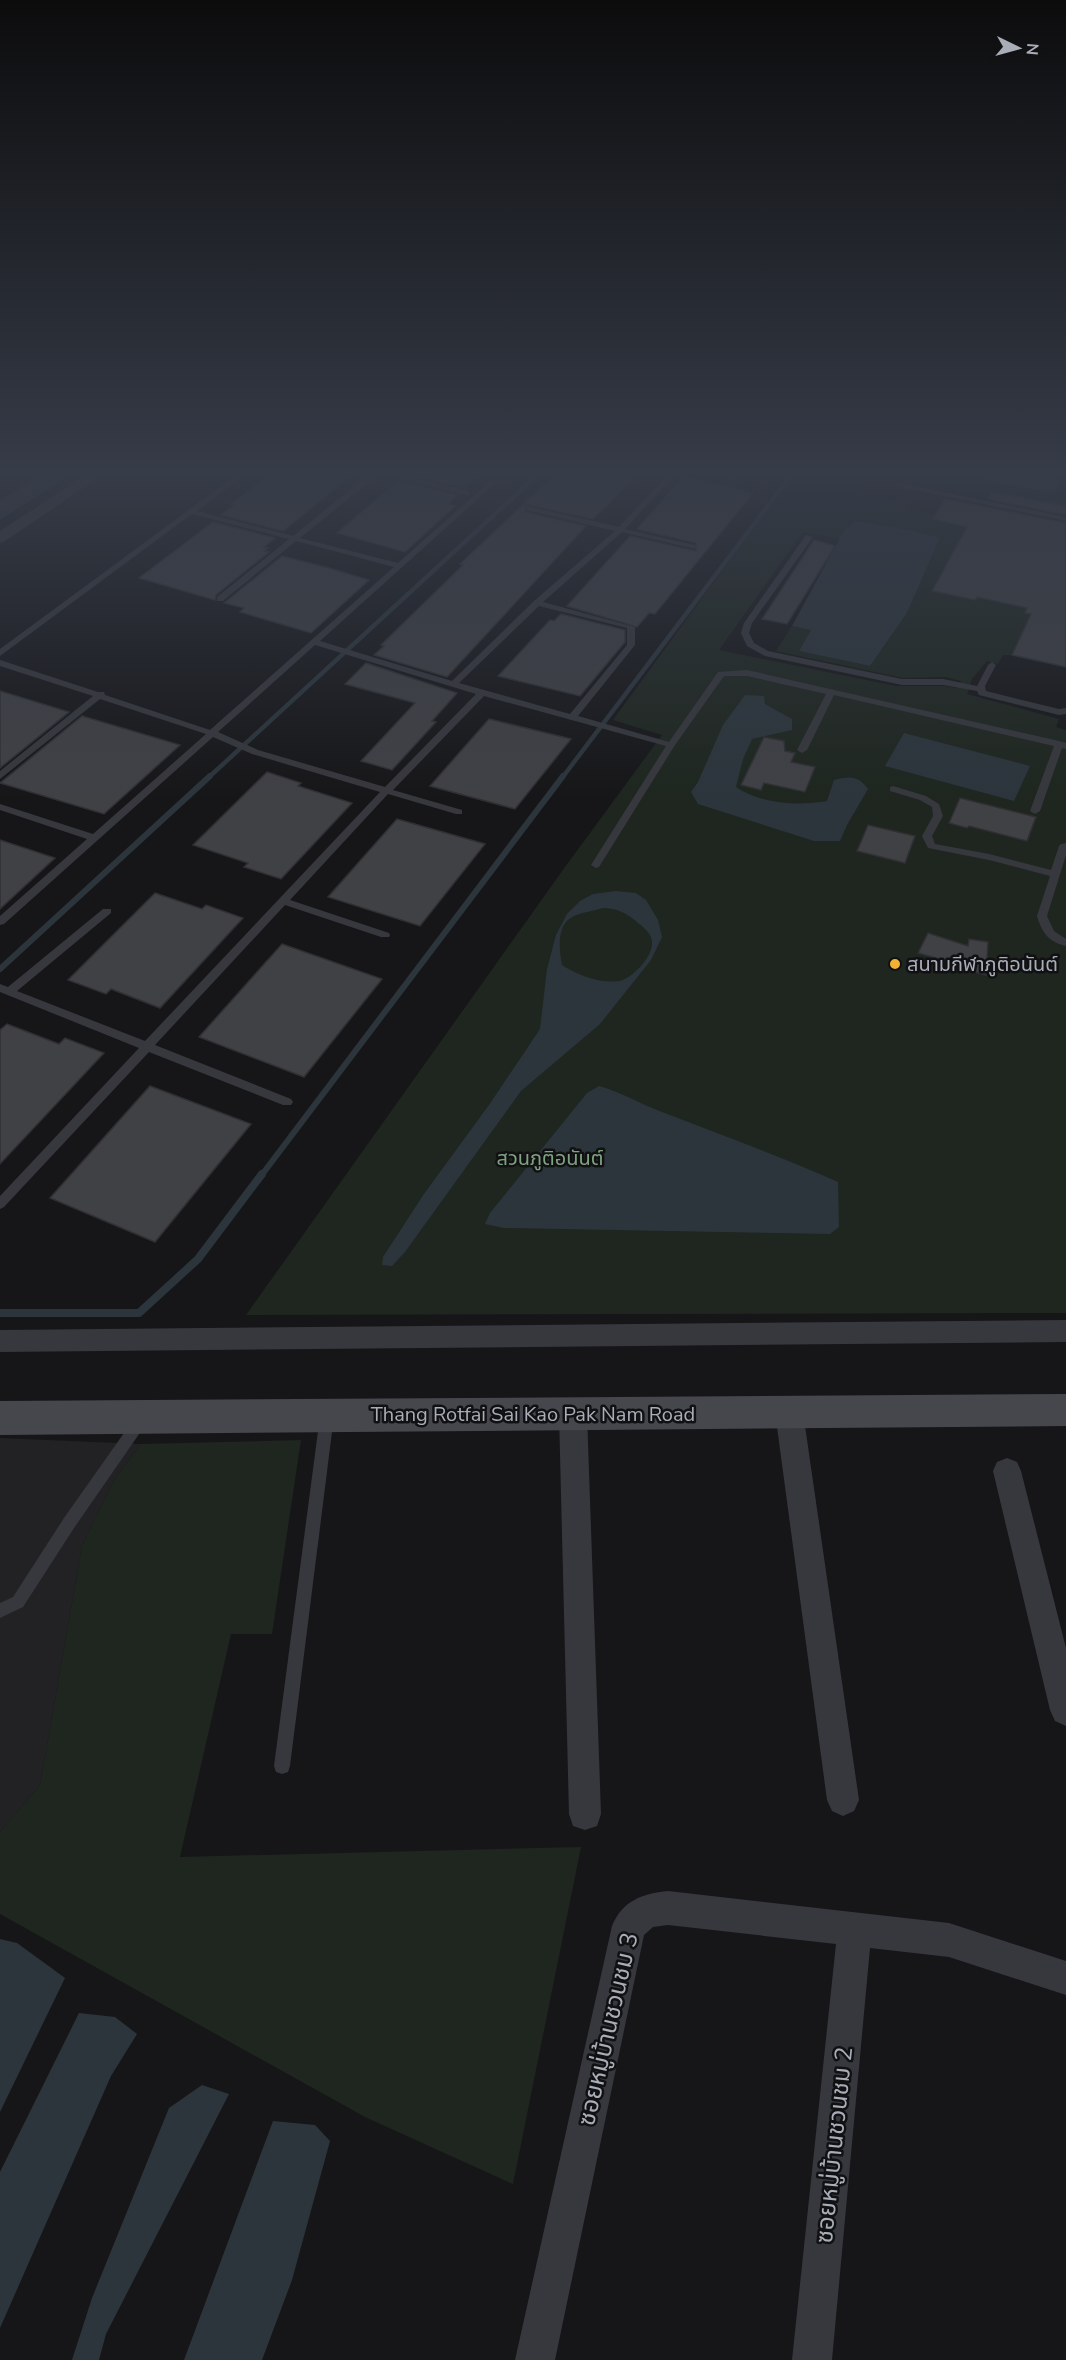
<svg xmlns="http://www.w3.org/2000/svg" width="1066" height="2360" viewBox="0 0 1066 2360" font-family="'Nunito Sans','Noto Sans Thai',sans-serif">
	<rect width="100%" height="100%" fill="#161618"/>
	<path fill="#222225" d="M 0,1438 L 141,1444 L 114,1480 L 82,1546 L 40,1785 L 0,1832 Z"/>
	<g fill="#1e261f" fill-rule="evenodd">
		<path d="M 796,470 L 848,470 L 843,477 L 860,482 L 855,492 L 910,504 L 906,509 L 936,515 L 933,519 L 943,522 L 946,519 L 966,517 L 975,541 L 961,538 L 932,591 L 975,600 L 986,579 L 1028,591 L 1066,622 L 1066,638 L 1024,628 L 1012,655 L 1003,655 L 998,664 L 987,661 L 972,679 L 967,694 L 1059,719 L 1056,727 L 1066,730 L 1066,1313 L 246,1315 L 565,867 L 662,735 L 613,720 ZM 856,521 L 910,530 L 940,539 L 907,613 L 870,666 L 799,651 L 812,630 L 792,626 L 776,651 L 903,678 L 946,677 L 961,681 L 958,688 L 943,686 L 896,686 L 719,650 L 803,532 L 840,539 L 845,529 Z"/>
		<path d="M 853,470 L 933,470 L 1046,492 L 1057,482 L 1063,472 L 1062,470 L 1066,470 L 1066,515 Z"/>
		<path d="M 301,1440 L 272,1634 L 231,1634 L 180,1857 L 581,1847 L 513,2184 L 365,2117 L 0,1914 L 0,1832 L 40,1785 L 82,1546 L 114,1480 L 141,1444 Z"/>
	</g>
	<g fill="#2c353c" fill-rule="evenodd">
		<path d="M 933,470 L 1062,470 L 1063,472 L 1056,491 L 1046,492 Z"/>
		<path d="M 856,521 L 910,530 L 940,538 L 907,613 L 870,666 L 799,651 L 811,630 L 792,626 L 845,529 Z"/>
		<path d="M 745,695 L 764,696 L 765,704 L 792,719 L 792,730 L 752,739 L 743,759 L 736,787 C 761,804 798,806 827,801 L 834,780 C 849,776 858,775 868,789 L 847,825 L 840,841 L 814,841 L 698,804 L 691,792 L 698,782 L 723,725 Z"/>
		<path d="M 904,733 L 1030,766 L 1014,801 L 885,766 Z"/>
		<path d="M 616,891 L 636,893 L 646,900 L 658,920 L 662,937 L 651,960 L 600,1024 L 521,1091 L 405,1252 L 392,1266 L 382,1265 L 383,1257 L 424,1194 L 489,1105 L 540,1029 L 547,969 L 556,935 L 567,914 L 580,901 L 593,894 ZM 603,908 C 617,908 626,913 637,922 C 644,928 653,934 652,944 C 652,957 632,979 619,981 C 600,984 577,975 562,965 C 559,949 556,924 574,916 C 583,912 594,911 603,908 Z"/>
		<path d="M 599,1086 C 621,1092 640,1104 662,1112 C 721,1135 780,1156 838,1182 L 839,1227 L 830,1234 L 504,1228 L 485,1224 L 490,1213 L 587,1093 Z"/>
		<path d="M 0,1939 L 17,1943 L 65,1978 L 0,2112 Z"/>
		<path d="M 79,2013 L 115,2017 L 137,2034 L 111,2076 L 0,2328 L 0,2172 Z"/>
		<path d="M 202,2085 L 229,2094 L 106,2334 L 99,2360 L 72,2360 L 92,2298 L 169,2108 Z"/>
		<path d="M 273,2121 L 315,2125 L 330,2141 L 292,2280 L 262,2360 L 184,2360 Z"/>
	</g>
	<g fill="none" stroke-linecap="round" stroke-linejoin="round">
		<g stroke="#2c353c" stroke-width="4.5">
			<path d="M 208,778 L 543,470"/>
			<path d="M 562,778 L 795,470"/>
		</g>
		<g stroke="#2c353c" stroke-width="6">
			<path d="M 0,969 L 210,776"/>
			<path d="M 261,1176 L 563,776"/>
		</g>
		<path stroke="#2c353c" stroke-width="8" d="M 0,1313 L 139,1313 L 198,1259 L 262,1174"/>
		<path fill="#2c353c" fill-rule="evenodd" d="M 62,470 L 78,470 L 0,520 L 0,509 Z"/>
	</g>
	<g fill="#404145" stroke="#303034" stroke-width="1.5">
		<path d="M 275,470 L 358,470 L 283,531 L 221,515 L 234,505 L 231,504 Z"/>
		<path d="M 411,470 L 485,470 L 465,488 L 407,474 Z"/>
		<path d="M 560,470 L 643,470 L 593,519 L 525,504 L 525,512 L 586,526 L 447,677 L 374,655 L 384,646 L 381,645 L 463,565 L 460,564 Z"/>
		<path d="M 684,476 L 753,493 L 655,614 L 649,613 L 637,627 L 567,606 L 630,536 L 696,551 L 696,543 L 637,529 Z"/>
		<path d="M 398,481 L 457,495 L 448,504 L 455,506 L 405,552 L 337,533 Z"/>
		<path d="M 992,492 L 1066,506 L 1066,515 L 988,499 Z"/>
		<path d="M 945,499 L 1066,523 L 1066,667 L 1012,655 L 1031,614 L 1025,613 L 1027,608 L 977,597 L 975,600 L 932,591 L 967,527 L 933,519 Z"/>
		<path d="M 213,522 L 275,538 L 264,547 L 268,548 L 264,551 L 269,552 L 216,595 L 215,600 L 139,578 Z"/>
		<path d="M 814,540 L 835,546 L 787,624 L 762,619 Z"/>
		<path d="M 282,556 L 329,568 L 369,580 L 311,633 L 240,612 L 244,608 L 224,603 Z"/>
		<path d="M 561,614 L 625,630 L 625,642 L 580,696 L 498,676 L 550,620 L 554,621 Z"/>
		<path d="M 366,663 L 457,693 L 432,721 L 436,722 L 392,770 L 361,761 L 415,703 L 345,684 Z"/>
		<path d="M 0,691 L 69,712 L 0,768 Z"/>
		<path d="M 82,716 L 180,745 L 104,814 L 0,783 Z"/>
		<path d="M 489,719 L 571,739 L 515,809 L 430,786 Z"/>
		<path d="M 764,737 L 784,741 L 785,751 L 795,753 L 791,762 L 815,767 L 805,792 L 764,783 L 761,790 L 741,785 Z"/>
		<path d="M 267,772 L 301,783 L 298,786 L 352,803 L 281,879 L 244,867 L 248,863 L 193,845 Z"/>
		<path d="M 960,798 L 1036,817 L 1027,841 L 969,826 L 967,828 L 949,823 Z"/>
		<path d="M 397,819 L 485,844 L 420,926 L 328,897 Z"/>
		<path d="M 868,825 L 915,836 L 905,863 L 857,851 Z"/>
		<path d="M 0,840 L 55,858 L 0,909 Z"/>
		<path d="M 155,893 L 202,909 L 206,905 L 243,918 L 160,1008 L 111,989 L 106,994 L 68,980 Z"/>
		<path d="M 928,933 L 968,946 L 969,939 L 988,942 L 986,975 L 952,966 L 953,963 L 918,953 Z"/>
		<path d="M 282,944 L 382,979 L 304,1077 L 199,1037 Z"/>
		<path d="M 7,1024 L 59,1044 L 65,1038 L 104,1053 L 0,1164 L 0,1030 Z"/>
		<path d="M 150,1086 L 251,1124 L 155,1242 L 50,1198 Z"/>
	</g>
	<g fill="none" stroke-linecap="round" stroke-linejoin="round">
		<g fill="#37383d" fill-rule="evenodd">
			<path d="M 243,470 L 251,470 L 197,511 L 293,536 L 372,472 L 369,470 L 382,470 L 469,491 L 469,495 L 466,495 L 379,474 L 300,538 L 398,563 L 503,470 L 510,470 L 320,641 L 452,681 L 534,601 L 615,531 L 526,510 L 526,506 L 619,527 L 672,470 L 679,470 L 625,529 L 695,545 L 695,549 L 622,532 L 543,602 L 635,627 L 635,645 L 578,716 L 669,742 L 718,672 L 747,670 L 1059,741 L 1066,743 L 1066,749 L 1062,748 L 1040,811 L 1035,814 L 1030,811 L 1054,746 L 834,695 L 807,750 L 802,753 L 797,750 L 826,694 L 747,676 L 724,676 L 675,745 L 599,867 L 596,868 L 591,865 L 666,746 L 484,696 L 393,790 L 462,810 L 462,814 L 456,814 L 388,794 L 290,900 L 389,933 L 390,935 L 389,937 L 381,937 L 285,905 L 155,1045 L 291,1099 L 293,1102 L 291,1105 L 283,1105 L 149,1052 L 4,1207 L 0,1209 L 0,1196 L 139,1048 L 0,992 L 0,984 L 8,987 L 103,909 L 111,909 L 111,913 L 17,991 L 145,1041 L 380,792 L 252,754 L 213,737 L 4,924 L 0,925 L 0,916 L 87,839 L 0,810 L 0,804 L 93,834 L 206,734 L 100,699 L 0,779 L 0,771 L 93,696 L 0,666 L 0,660 L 98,692 L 104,692 L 105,695 L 210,730 L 394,567 L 296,541 L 223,601 L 217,601 L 217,597 L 289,539 L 192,514 L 0,656 L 0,649 ZM 539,606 L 627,628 L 627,645 L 570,714 L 459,683 ZM 315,645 L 476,694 L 385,787 L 258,750 L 218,732 Z"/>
			<path d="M 686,470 L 699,470 L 741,479 L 737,481 Z"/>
			<path d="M 897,483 L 1066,517 L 1066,521 L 900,487 L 896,485 Z"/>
			<path d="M 806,535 L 813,537 L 752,623 L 749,633 L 754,643 L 768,651 L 902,679 L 943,679 L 977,686 L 988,665 L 992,662 L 996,665 L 985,686 L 986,691 L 1059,709 L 1066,708 L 1066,714 L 1059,715 L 979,695 L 977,691 L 943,685 L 902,685 L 765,656 L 747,646 L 741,633 L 744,623 Z"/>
			<path d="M 893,786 L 926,796 L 939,804 L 943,816 L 932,836 L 935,844 L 989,854 L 1051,870 L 1059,846 L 1061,844 L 1066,843 L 1066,855 L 1047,916 L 1054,931 L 1066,939 L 1066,946 C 1049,942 1042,933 1037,916 L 1050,876 L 989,860 L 928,848 L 922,836 L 933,816 L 932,807 L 920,800 L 890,791 L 890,787 Z"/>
			<path d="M 327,1410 L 332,1412 L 334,1416 L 290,1766 L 288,1772 L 282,1774 L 276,1772 L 274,1766 L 320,1416 L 322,1412 Z"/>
			<path d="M 141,1414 L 146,1416 L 148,1420 L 146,1424 L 74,1528 L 23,1607 L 0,1618 L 0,1603 L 13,1597 L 64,1518 L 136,1416 Z"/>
		</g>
		<g fill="#37383d" fill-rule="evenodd">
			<path d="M 49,470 L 65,470 L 0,511 L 0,501 Z"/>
			<path d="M 94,470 L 110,470 L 5,541 L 0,543 L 0,531 Z"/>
			<path d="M 1066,1320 L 1066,1342 L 0,1352 L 0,1330 Z"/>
			<path d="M 789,1400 L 799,1404 L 803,1412 L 859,1800 L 854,1811 L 843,1816 L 832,1811 L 827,1800 L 775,1412 L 779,1404 Z"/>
			<path d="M 573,1402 L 583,1406 L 587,1414 L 601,1814 L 597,1826 L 585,1830 L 573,1826 L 569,1814 L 559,1414 L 563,1406 Z"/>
			<path d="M 1007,1458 L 1017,1462 L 1021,1471 L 1066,1648 L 1066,1726 L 1055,1721 L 1050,1710 L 993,1471 L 997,1462 Z"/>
			<path d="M 668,1891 L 949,1923 L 1066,1961 L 1066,1995 L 949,1957 L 870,1948 L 832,2360 L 792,2360 L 836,1944 L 668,1925 L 653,1927 L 644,1935 L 555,2360 L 515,2360 L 612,1926 C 623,1900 642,1894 668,1891 Z"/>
		</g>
		<path fill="#45474d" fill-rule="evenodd" d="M 1066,1394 L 1066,1426 L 0,1435 L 0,1401 Z"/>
	</g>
	<linearGradient id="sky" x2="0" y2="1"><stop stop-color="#0c0c0d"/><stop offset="0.59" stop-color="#363c48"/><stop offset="1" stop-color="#363c48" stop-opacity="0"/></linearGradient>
	<rect width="1066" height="800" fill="url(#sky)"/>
	<circle fill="#f2b134" stroke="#111113" stroke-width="2" cx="895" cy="964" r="6"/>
	<g text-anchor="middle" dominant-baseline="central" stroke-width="5" stroke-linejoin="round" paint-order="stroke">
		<g font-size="20" fill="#a8adb8" stroke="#111113" text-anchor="start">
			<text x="907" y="964">สนามกีฬาภูติอนันต์</text>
		</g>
		<g font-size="20" fill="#7fa381" stroke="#111113">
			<text x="550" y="1158">สวนภูติอนันต์</text>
		</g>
		<g font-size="20" fill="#a8adb8" stroke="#111113">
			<text x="533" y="1414">Thang Rotfai Sai Kao Pak Nam Road</text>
		</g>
		<g font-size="24" fill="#a8adb8" stroke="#111113">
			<text transform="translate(608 2029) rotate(-77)">ซอยหมู่บ้านชวนชม 3</text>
			<text transform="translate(834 2145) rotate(-84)">ซอยหมู่บ้านชวนชม 2</text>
		</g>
	</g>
	<g transform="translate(1018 48) rotate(95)" stroke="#111113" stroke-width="4.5" paint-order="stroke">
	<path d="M0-4.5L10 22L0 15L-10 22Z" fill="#a8adb8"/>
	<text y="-9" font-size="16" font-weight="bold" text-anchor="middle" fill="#a8adb8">N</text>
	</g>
</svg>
